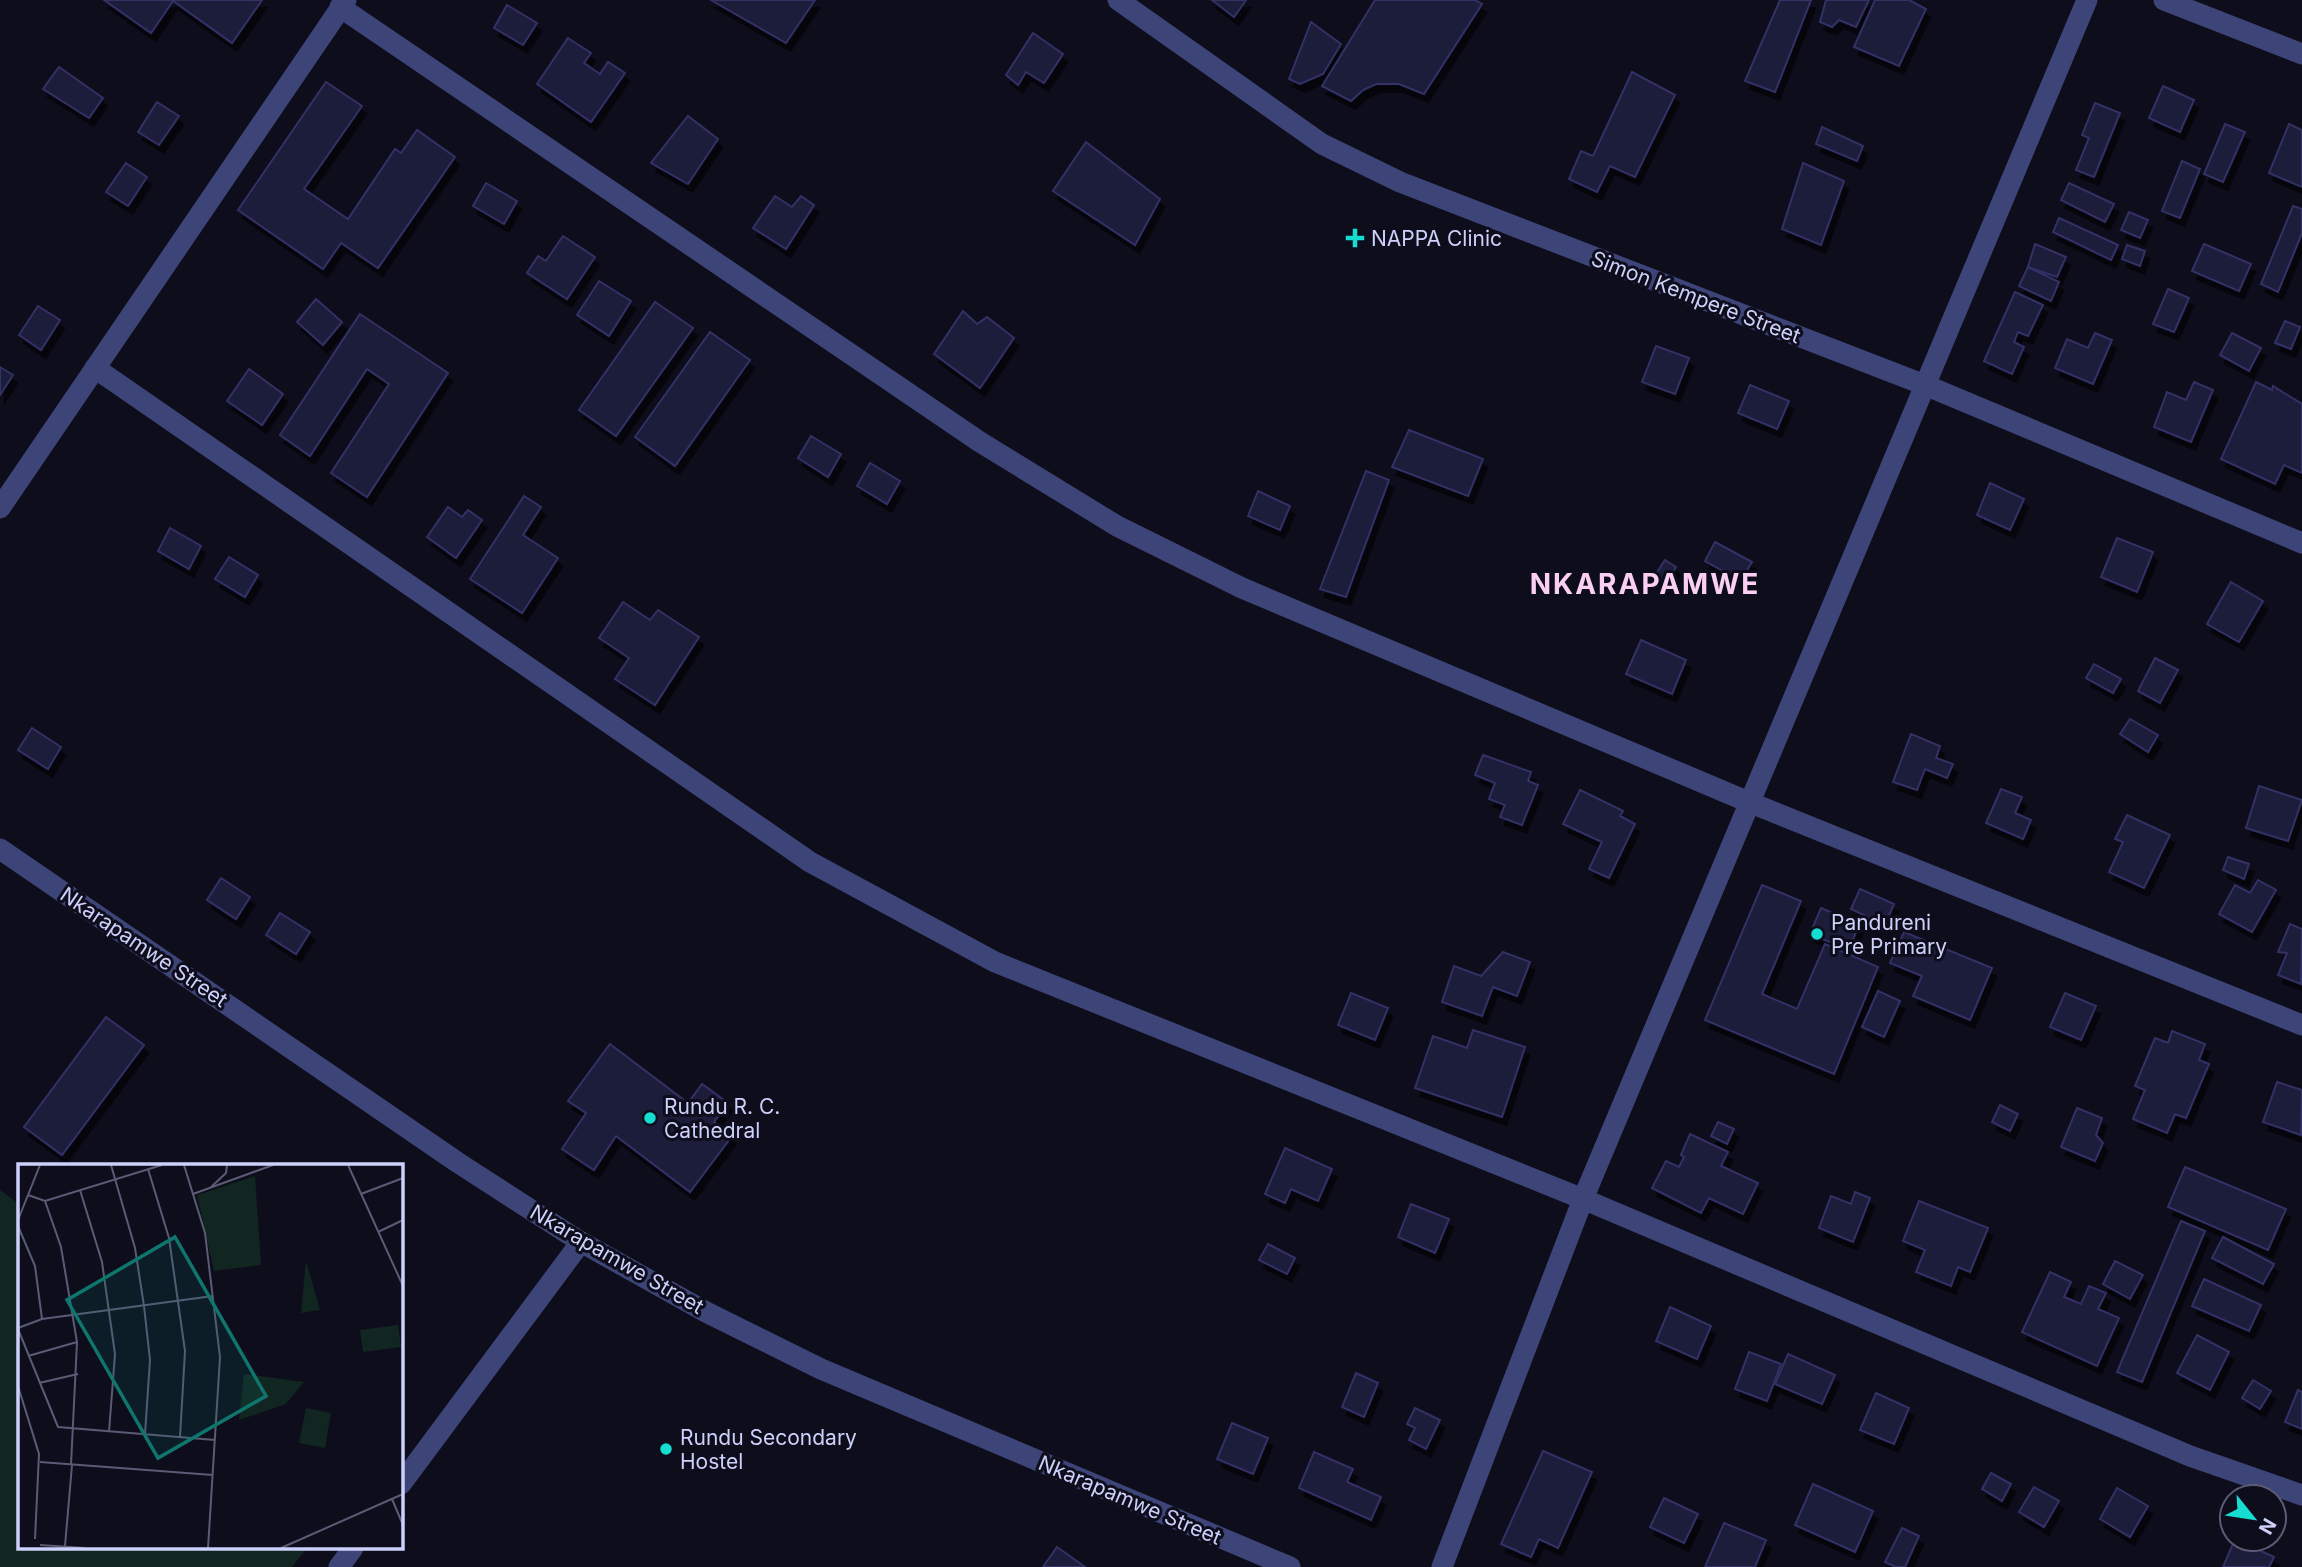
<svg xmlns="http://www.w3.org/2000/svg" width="2302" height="1567" viewBox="0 0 2302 1567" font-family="Inter,sans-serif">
	<defs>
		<filter id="shadow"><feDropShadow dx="4.5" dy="8" stdDeviation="0" flood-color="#0009"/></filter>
	</defs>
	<rect width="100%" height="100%" fill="#0e0d1c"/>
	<path fill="#112521" d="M 0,1190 L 19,1204 L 19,1548 L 307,1548 L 292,1567 L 0,1567 Z"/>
	<g fill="#1d1b3b" stroke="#323065" stroke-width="2" filter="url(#shadow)">
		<path d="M 104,0 L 262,0 L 232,43 L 173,1 L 151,33 Z"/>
		<path d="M 711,0 L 815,0 L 786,43 Z"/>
		<path d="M 1212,0 L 1246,0 L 1234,17 Z"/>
		<path d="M 1375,0 L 1475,0 L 1482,4 L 1424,94 L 1399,84 L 1376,84 L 1363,90 L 1351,101 L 1322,86 Z"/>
		<path d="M 1780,0 L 1811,0 L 1775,92 L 1745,81 Z"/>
		<path d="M 1826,0 L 1869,0 L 1856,27 L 1839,20 L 1832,27 L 1820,22 Z"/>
		<path d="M 1875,0 L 1909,0 L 1926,9 L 1899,66 L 1854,47 Z"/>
		<path d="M 507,5 L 537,23 L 523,45 L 494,28 Z"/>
		<path d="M 1311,22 L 1341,44 L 1323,74 L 1300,84 L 1289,79 Z"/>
		<path d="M 1033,33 L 1063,54 L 1044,83 L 1026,72 L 1018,85 L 1006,75 Z"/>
		<path d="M 568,38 L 591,53 L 584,63 L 600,74 L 608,62 L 625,73 L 591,122 L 537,84 Z"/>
		<path d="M 59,67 L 103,98 L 89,118 L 43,89 Z"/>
		<path d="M 1632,72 L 1675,95 L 1635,177 L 1610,166 L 1597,192 L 1569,179 L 1581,151 L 1593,156 Z"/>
		<path d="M 326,82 L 362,106 L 304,189 L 348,219 L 395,149 L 401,153 L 417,130 L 455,157 L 378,268 L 341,243 L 323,269 L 238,210 Z"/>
		<path d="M 2163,86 L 2194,100 L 2180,132 L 2149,118 Z"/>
		<path d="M 157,102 L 179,116 L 159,145 L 138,132 Z"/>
		<path d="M 2095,103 L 2120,113 L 2094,177 L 2076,170 L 2089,138 L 2082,135 Z"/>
		<path d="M 688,116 L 718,139 L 688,184 L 651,163 Z"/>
		<path d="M 2225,124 L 2245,132 L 2223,182 L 2204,174 Z"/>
		<path d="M 2289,124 L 2302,130 L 2302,187 L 2269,173 Z"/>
		<path d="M 1822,127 L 1863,146 L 1857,161 L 1816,144 Z"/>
		<path d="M 1086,142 L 1160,199 L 1135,245 L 1053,191 Z"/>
		<path d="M 2182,161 L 2200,169 L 2180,218 L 2162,211 Z"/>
		<path d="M 126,163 L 147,177 L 128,206 L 106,192 Z"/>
		<path d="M 1803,163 L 1844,181 L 1821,245 L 1782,229 Z"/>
		<path d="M 486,183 L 517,201 L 504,224 L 473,206 Z"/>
		<path d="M 2069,183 L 2114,204 L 2105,222 L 2061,200 Z"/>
		<path d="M 775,196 L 792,207 L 801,196 L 814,205 L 786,249 L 753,228 Z"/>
		<path d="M 2293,206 L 2302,209 L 2302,233 L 2278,292 L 2261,284 Z"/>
		<path d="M 2129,212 L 2148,220 L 2140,238 L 2121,230 Z"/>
		<path d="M 2059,218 L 2118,245 L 2111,260 L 2053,232 Z"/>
		<path d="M 563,236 L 595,257 L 567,299 L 527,273 L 538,256 L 546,261 Z"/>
		<path d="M 2035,244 L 2066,257 L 2057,277 L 2028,267 Z"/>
		<path d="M 2204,244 L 2251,264 L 2239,291 L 2192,271 Z"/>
		<path d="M 2127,245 L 2145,251 L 2140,266 L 2122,259 Z"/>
		<path d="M 2028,267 L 2059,282 L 2051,301 L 2019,286 Z"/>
		<path d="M 599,281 L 631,301 L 609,336 L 577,315 Z"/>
		<path d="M 2168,289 L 2189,298 L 2174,332 L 2153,324 Z"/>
		<path d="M 2015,292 L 2043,305 L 2028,336 L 2018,332 L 2014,342 L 2024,347 L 2012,374 L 1984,361 Z"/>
		<path d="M 316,299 L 342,322 L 323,345 L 297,322 Z"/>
		<path d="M 655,302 L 693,328 L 616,436 L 579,410 Z"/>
		<path d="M 38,306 L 60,320 L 41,350 L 19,335 Z"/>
		<path d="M 963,311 L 977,324 L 987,317 L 1014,338 L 980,388 L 934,354 Z"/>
		<path d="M 360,314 L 448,373 L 367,497 L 331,473 L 389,384 L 367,369 L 310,456 L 280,435 Z"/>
		<path d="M 2285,321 L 2300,327 L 2291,349 L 2275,343 Z"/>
		<path d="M 710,332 L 750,360 L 675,466 L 635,437 Z"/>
		<path d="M 2095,333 L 2112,340 L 2093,384 L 2055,368 L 2067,339 L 2088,348 Z"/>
		<path d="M 2232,333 L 2261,348 L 2249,371 L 2220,355 Z"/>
		<path d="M 1656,346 L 1689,358 L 1675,394 L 1642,382 Z"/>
		<path d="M 0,367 L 13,375 L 0,395 Z"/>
		<path d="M 249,369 L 283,394 L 262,425 L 227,401 Z"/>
		<path d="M 2194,382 L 2213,390 L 2191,442 L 2154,427 L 2167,392 L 2186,400 Z"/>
		<path d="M 2256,382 L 2272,390 L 2273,386 L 2302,404 L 2302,473 L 2284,465 L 2275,484 L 2221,459 Z"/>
		<path d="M 1750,385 L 1789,401 L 1777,429 L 1738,413 Z"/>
		<path d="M 1409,430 L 1483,459 L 1468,496 L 1392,467 Z"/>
		<path d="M 811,436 L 841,454 L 828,477 L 798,458 Z"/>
		<path d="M 870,463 L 900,481 L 887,504 L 857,486 Z"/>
		<path d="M 1366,471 L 1389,480 L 1346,597 L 1320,589 Z"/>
		<path d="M 1990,483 L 2024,499 L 2010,530 L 1977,515 Z"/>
		<path d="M 1258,491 L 1290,506 L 1280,530 L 1248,516 Z"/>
		<path d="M 524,496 L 541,507 L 523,535 L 558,558 L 522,613 L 470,579 Z"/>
		<path d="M 448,507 L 462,517 L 468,510 L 482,520 L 456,558 L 427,537 Z"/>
		<path d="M 170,528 L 201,546 L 189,569 L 158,551 Z"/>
		<path d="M 2117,538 L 2153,552 L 2137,592 L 2101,577 Z"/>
		<path d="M 1715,542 L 1752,562 L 1741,581 L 1705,561 Z"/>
		<path d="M 229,557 L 258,575 L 245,597 L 215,579 Z"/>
		<path d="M 1665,560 L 1676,567 L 1663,587 L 1652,580 Z"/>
		<path d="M 2231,582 L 2263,601 L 2239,642 L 2207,624 Z"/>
		<path d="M 623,602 L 650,620 L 658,610 L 699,637 L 655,705 L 615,679 L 629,658 L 599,638 Z"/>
		<path d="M 1641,640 L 1686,660 L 1672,694 L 1626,674 Z"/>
		<path d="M 2155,658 L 2178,670 L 2160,703 L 2138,691 Z"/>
		<path d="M 2094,664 L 2121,679 L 2113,693 L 2086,678 Z"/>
		<path d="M 2130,719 L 2158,735 L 2148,752 L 2120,734 Z"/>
		<path d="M 32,728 L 61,747 L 48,769 L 18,750 Z"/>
		<path d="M 1911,734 L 1940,746 L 1936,758 L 1953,764 L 1947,778 L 1925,769 L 1917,790 L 1893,782 Z"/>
		<path d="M 1483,755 L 1531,772 L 1528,781 L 1538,785 L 1522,825 L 1500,817 L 1505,805 L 1489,799 L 1495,783 L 1475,775 Z"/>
		<path d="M 2259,786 L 2302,800 L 2288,841 L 2246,828 Z"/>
		<path d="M 2001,789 L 2022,797 L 2015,813 L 2031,820 L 2023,839 L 1986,823 Z"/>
		<path d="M 1580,790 L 1623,811 L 1620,816 L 1635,824 L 1609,878 L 1589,869 L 1602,842 L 1563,824 Z"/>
		<path d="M 2127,815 L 2170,835 L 2144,888 L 2109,872 L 2123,842 L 2115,839 Z"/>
		<path d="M 2228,857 L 2249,864 L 2244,879 L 2223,870 Z"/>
		<path d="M 221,878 L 250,897 L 236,919 L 207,900 Z"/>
		<path d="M 2258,880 L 2276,890 L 2252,932 L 2219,914 L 2235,885 L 2250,893 Z"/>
		<path d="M 1762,885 L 1801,901 L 1762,994 L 1797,1009 L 1825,944 L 1878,967 L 1834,1074 L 1705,1020 Z"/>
		<path d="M 1860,889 L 1894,904 L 1885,925 L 1851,909 Z"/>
		<path d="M 1821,908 L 1859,924 L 1849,950 L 1810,934 Z"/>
		<path d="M 280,913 L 310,932 L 296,954 L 266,935 Z"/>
		<path d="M 2290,924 L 2302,929 L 2301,984 L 2278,975 L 2287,953 L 2278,952 Z"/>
		<path d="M 1904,932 L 1992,968 L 1970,1020 L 1913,996 L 1922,976 L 1890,963 Z"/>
		<path d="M 1503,952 L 1530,962 L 1517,996 L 1493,987 L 1482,1016 L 1442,1002 L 1454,966 L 1481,976 Z"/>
		<path d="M 1878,991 L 1900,1001 L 1884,1037 L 1862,1027 Z"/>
		<path d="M 1351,993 L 1388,1008 L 1375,1040 L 1338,1025 Z"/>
		<path d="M 2065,993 L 2096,1006 L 2081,1040 L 2050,1027 Z"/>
		<path d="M 106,1017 L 144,1045 L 62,1155 L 24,1127 Z"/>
		<path d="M 1473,1030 L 1525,1047 L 1502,1117 L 1415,1088 L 1433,1036 L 1467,1048 Z"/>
		<path d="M 2172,1031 L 2205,1044 L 2199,1060 L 2209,1064 L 2186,1118 L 2175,1114 L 2167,1133 L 2133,1119 L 2145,1090 L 2135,1086 L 2155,1038 L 2168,1043 Z"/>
		<path d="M 610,1044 L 688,1103 L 702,1084 L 728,1103 L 714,1122 L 732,1136 L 690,1192 L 616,1136 L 594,1170 L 562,1149 L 586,1113 L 568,1101 Z"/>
		<path d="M 2277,1082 L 2302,1090 L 2301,1135 L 2263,1122 Z"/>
		<path d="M 2000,1105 L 2018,1114 L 2010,1131 L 1992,1122 Z"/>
		<path d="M 2077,1108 L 2102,1118 L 2096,1135 L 2103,1143 L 2095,1161 L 2061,1147 Z"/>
		<path d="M 1718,1122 L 1734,1129 L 1727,1144 L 1711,1136 Z"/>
		<path d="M 1690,1134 L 1728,1152 L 1721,1166 L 1758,1183 L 1743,1214 L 1709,1198 L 1701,1213 L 1652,1188 L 1666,1161 L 1679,1167 L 1684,1157 L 1681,1155 Z"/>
		<path d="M 1285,1148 L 1332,1169 L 1318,1201 L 1291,1189 L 1285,1203 L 1265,1194 Z"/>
		<path d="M 2185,1167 L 2286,1209 L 2268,1250 L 2168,1207 Z"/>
		<path d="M 1855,1192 L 1870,1198 L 1853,1242 L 1819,1228 L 1831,1196 L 1851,1204 Z"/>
		<path d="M 1919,1201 L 1988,1228 L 1970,1272 L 1958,1267 L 1951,1286 L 1916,1272 L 1925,1250 L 1903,1241 Z"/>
		<path d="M 1411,1204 L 1449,1219 L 1435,1253 L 1398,1237 Z"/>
		<path d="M 2181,1221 L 2205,1231 L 2142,1382 L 2117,1372 Z"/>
		<path d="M 2223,1237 L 2274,1264 L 2263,1284 L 2212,1258 Z"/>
		<path d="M 1268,1244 L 1295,1258 L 1287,1274 L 1259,1260 Z"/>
		<path d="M 2115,1261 L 2143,1275 L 2130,1299 L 2103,1284 Z"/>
		<path d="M 2050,1272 L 2071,1282 L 2064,1297 L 2081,1304 L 2089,1286 L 2106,1293 L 2098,1309 L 2119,1318 L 2097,1366 L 2022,1332 Z"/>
		<path d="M 2204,1279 L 2261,1305 L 2249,1331 L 2192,1306 Z"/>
		<path d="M 1670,1307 L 1711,1326 L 1697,1359 L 1656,1341 Z"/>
		<path d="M 2197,1335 L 2229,1352 L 2210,1390 L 2177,1373 Z"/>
		<path d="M 1749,1352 L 1781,1364 L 1767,1401 L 1735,1389 Z"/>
		<path d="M 1788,1354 L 1835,1375 L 1822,1404 L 1775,1384 Z"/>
		<path d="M 1356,1373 L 1378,1383 L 1364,1417 L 1342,1407 Z"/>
		<path d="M 2253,1380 L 2271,1391 L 2260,1409 L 2242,1398 Z"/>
		<path d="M 2298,1390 L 2302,1392 L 2302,1429 L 2285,1422 Z"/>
		<path d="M 1876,1393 L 1909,1408 L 1894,1444 L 1860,1430 Z"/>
		<path d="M 1415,1408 L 1440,1420 L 1426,1449 L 1409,1440 L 1415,1428 L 1407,1424 Z"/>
		<path d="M 1232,1423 L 1268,1438 L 1253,1474 L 1217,1459 Z"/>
		<path d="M 1543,1451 L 1592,1472 L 1558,1548 L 1539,1539 L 1531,1557 L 1501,1544 Z"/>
		<path d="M 1314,1452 L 1353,1469 L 1347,1482 L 1381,1497 L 1371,1520 L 1299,1488 Z"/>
		<path d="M 1991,1473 L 2011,1484 L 2002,1501 L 1982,1489 Z"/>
		<path d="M 1813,1484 L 1873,1511 L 1855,1552 L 1795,1525 Z"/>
		<path d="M 2034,1487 L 2059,1501 L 2044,1527 L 2019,1512 Z"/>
		<path d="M 2117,1488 L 2148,1506 L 2130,1537 L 2100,1519 Z"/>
		<path d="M 1664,1498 L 1698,1514 L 1684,1543 L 1650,1527 Z"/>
		<path d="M 1724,1523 L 1766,1540 L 1755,1567 L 1705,1567 Z"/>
		<path d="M 1902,1528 L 1919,1536 L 1905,1567 L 1896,1567 L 1885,1562 Z"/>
		<path d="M 2235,1539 L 2274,1557 L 2269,1567 L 2223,1567 Z"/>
		<path d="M 1057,1547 L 1085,1567 L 1043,1567 Z"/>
	</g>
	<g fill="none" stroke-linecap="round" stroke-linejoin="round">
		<g stroke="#3d4477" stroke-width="21">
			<path d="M 1118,0 L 1322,144 L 1400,182 L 1925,385 L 2302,543"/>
			<path d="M 2164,0 L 2302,54"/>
			<path d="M 340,7 L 980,442 L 1117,526 L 1242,588 L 1751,803 L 2302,1025"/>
			<path d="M 95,368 L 810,862 L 995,962 L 1583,1199 L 2190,1456 L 2302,1495"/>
			<path d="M 0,508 L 346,0"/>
			<path d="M 0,849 L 457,1162 L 581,1242 L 706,1312 L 821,1369 L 1290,1567"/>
			<path d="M 401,1484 L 581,1242"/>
			<path d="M 339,1567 L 353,1548"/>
			<path d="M 1442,1567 L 1583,1199 L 2087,0"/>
		</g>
	</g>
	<g fill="#16ddd1" stroke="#0e0d1c" stroke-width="2.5">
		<path d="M1351.5 227.5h7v7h7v7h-7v7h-7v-7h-7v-7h7z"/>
		<circle cx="1817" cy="934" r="7"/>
		<circle cx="650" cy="1118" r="7"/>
		<circle cx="666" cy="1449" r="7"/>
	</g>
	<g text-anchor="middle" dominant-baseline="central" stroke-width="6" stroke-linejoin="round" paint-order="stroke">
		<g font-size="21" fill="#cdd0fa" stroke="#0e0d1c" text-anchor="start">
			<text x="1371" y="238">NAPPA Clinic</text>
			<text x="1831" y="922">Pandureni<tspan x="1831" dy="24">Pre Primary</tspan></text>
			<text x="664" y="1106">Rundu R. C.<tspan x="664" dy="24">Cathedral</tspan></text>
			<text x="680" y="1437">Rundu Secondary<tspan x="680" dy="24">Hostel</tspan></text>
		</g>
		<g font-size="21" fill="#cdd0fa" stroke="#0e0d1c">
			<text transform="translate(1696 297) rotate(21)">Simon Kempere Street</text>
			<text transform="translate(144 947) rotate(34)">Nkarapamwe Street</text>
			<text transform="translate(617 1259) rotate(30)">Nkarapamwe Street</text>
			<text transform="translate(1130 1500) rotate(23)">Nkarapamwe Street</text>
		</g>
		<g font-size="28" font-weight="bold" letter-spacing="2" fill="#facff2" stroke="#0e0d1c">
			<text x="1645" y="584">NKARAPAMWE</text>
		</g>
	</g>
	<g transform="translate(18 1164)">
		<rect width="385" height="385" fill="#0e0d1c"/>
		<path d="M 237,12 L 243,101 L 196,107 L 179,31 ZM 288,97 L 302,146 L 283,149 ZM 380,161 L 383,183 L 345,188 L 342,166 ZM 226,210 L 286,218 L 268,240 L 221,256 ZM 288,244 L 313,249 L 307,284 L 281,279 Z" fill="#112521"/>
		<path fill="none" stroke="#5a5b75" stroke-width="2" d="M 93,1 L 117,84 L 126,142 L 132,196 L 127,270M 166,1 L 187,69 L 202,193 L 190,384M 330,1 L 385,122M 130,5 L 151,74 L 167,187 L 162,273M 192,24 L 208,9 L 209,1M 62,26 L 84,98 L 97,190 L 91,268M 175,30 L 255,1M 343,30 L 385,14M 10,31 L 27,37 L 144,1M 27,37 L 43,83 L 59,178 L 53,301M 0,56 L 22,1M 0,62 L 17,102 L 24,155M 360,68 L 385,56M 0,164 L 24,155 L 195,132M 0,165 L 40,263 L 197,276M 10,192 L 59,178M 21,219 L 60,210M 0,222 L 21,290 L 17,375M 22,298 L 195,311M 374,335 L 385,361M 22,381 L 67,384M 47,382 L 54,301M 263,384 L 385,330"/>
		<path fill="#0f766e" fill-opacity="0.15" stroke="#0f766e" stroke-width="3.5" d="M 157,73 L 248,232 L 140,294 L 49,136 Z"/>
		<rect width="385" height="385" fill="none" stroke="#cdd0fa" stroke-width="3.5"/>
	</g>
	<g transform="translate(2253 1518) rotate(120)"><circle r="33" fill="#0e0d1c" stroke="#5a5b75" stroke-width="2"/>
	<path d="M0-5L12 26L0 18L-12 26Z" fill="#16ddd1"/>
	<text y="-10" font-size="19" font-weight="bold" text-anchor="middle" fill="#cdd0fa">N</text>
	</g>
</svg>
